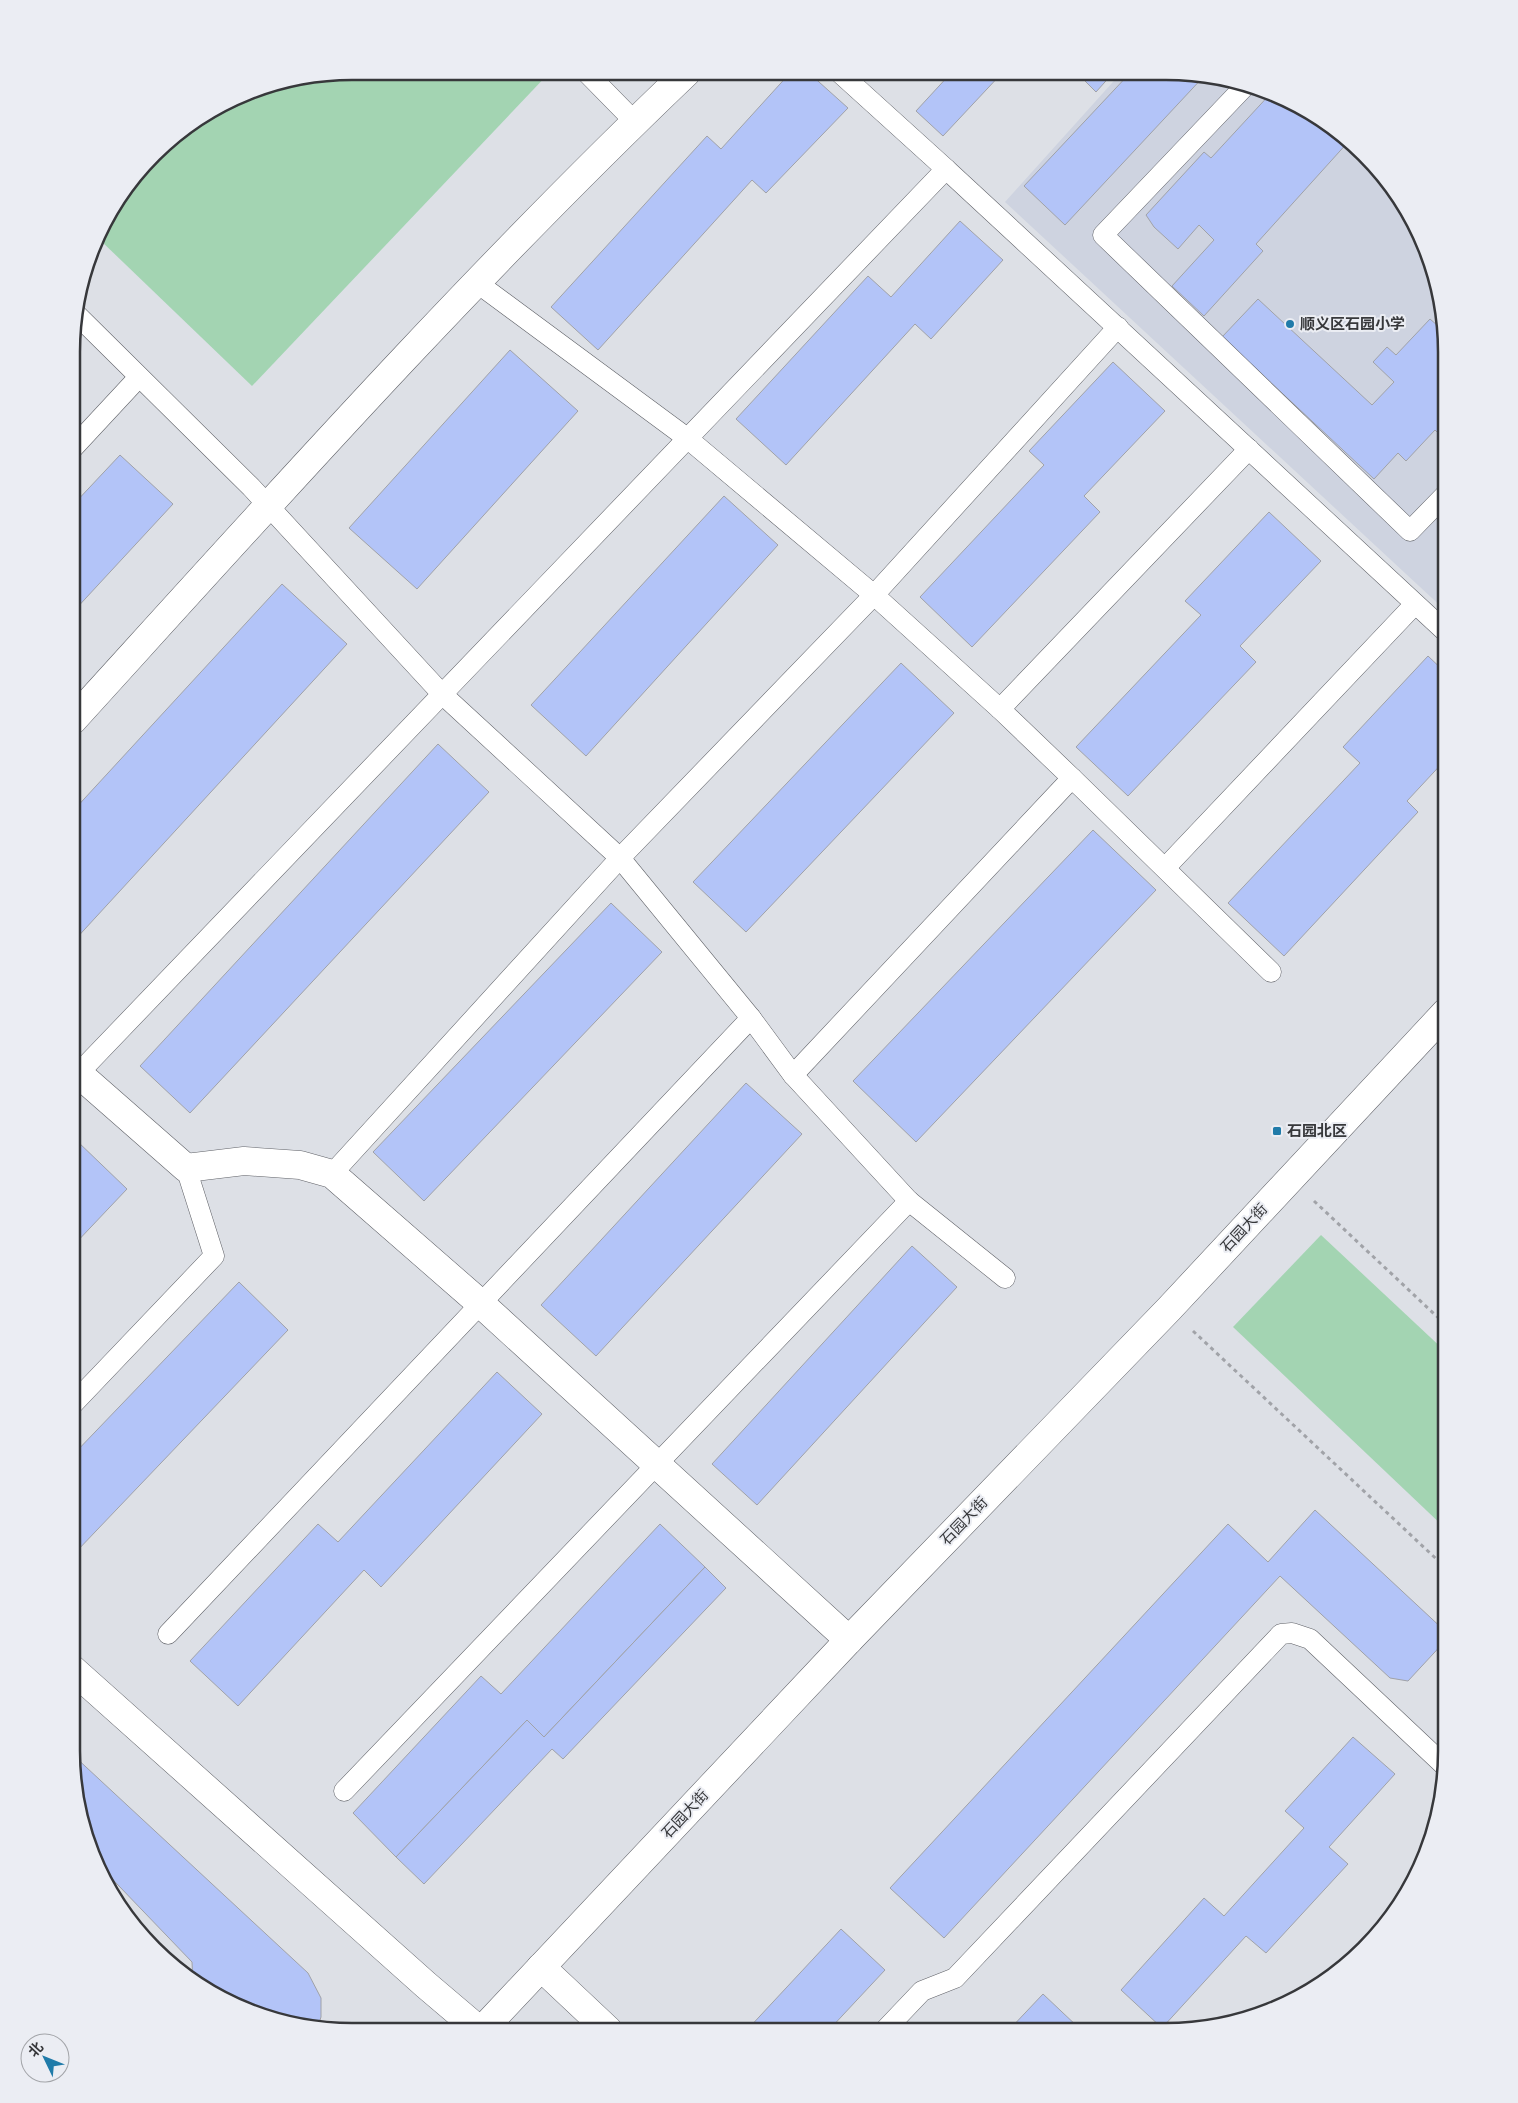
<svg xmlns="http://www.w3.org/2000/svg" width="1518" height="2103" viewBox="0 0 1518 2103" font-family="'Crimson Pro','Noto Sans SC',serif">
	<rect width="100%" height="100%" fill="#dde0e6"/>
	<path fill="#ced3e0" d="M 1121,73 L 1203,74 L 1273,92 L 1337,129 L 1377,167 L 1418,228 L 1441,297 L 1447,351 L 1447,612 L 1005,202 Z"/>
	<g fill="#a3d4b2">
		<path d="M 352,71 L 550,72 L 252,386 L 99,239 L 109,212 L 167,141 L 261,86 Z"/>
		<path d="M 1321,1235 L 1446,1352 L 1446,1529 L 1233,1327 Z"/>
	</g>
	<g fill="#b3c4f8" stroke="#a0a2a8">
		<path d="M 790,73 L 809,73 L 848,108 L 766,193 L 752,180 L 598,350 L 551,307 L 707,136 L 721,149 Z"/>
		<path d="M 951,73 L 1002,73 L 943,136 L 916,111 Z"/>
		<path d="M 1077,73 L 1113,73 L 1096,92 Z"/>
		<path d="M 1130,73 L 1206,74 L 1065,225 L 1024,186 Z"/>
		<path d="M 1272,92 L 1337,129 L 1349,141 L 1256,244 L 1263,251 L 1204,316 L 1172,286 L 1214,240 L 1199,225 L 1178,249 L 1154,227 L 1146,215 L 1204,152 L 1211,158 Z"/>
		<path d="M 960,221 L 1003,260 L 931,339 L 915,324 L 786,465 L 736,419 L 868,276 L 891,297 Z"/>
		<path d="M 1258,299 L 1372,405 L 1394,382 L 1373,362 L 1387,347 L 1396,355 L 1430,319 L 1445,332 L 1447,351 L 1447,434 L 1443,438 L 1435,430 L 1406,461 L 1398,453 L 1374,479 L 1222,337 Z"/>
		<path d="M 510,350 L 578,411 L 417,589 L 349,528 Z"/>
		<path d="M 1113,362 L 1165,411 L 1084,496 L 1100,512 L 972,647 L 920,597 L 1044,465 L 1029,451 Z"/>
		<path d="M 120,455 L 173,504 L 73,612 L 73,505 Z"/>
		<path d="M 724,496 L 778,545 L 586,756 L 531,705 Z"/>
		<path d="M 1269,512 L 1321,561 L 1240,646 L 1256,662 L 1128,796 L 1076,747 L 1201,615 L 1185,601 Z"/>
		<path d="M 282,584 L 347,644 L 73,942 L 73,811 Z"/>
		<path d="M 1428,656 L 1447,674 L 1447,758 L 1407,801 L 1418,812 L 1284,956 L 1228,903 L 1360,763 L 1343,747 Z"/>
		<path d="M 901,663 L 954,713 L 746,932 L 693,882 Z"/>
		<path d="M 438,744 L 489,792 L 190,1113 L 140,1066 Z"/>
		<path d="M 1093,830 L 1156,890 L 916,1142 L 853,1081 Z"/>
		<path d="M 611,903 L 662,952 L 424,1201 L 373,1152 Z"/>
		<path d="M 746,1083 L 802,1134 L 596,1356 L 541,1305 Z"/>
		<path d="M 76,1140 L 127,1189 L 72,1247 L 72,1144 Z"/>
		<path d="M 912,1246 L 957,1287 L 757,1505 L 712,1464 Z"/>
		<path d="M 239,1282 L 288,1330 L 75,1553 L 72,1550 L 72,1456 Z"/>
		<path d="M 497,1372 L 542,1414 L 381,1587 L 364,1570 L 238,1706 L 190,1661 L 318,1524 L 338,1542 Z"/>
		<path d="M 1315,1510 L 1446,1632 L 1446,1640 L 1408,1681 L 1390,1678 L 1280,1576 L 944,1938 L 890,1888 L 1228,1524 L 1268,1562 Z"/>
		<path d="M 660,1524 L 705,1567 L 544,1737 L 527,1720 L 396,1857 L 353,1813 L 481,1676 L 501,1694 Z"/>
		<path d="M 705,1567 L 726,1588 L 563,1759 L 552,1749 L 424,1884 L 396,1857 L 527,1720 L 544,1737 Z"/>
		<path d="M 1353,1737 L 1395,1774 L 1329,1847 L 1348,1864 L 1266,1953 L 1246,1936 L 1162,2028 L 1121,1990 L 1204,1898 L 1224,1916 L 1304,1828 L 1285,1811 Z"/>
		<path d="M 72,1754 L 308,1973 L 321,1998 L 321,2017 L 317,2029 L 245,2011 L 193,1982 L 192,1962 L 94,1860 L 81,1824 Z"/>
		<path d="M 841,1929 L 885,1970 L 828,2031 L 746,2031 Z"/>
		<path d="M 1043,1994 L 1079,2028 L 1076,2031 L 1008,2031 Z"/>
	</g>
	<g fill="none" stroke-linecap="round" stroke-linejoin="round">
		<g stroke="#606268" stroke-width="21">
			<g id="lane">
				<path d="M 586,72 L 635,122"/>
				<path d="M 840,73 L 946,169"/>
				<path d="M 1246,85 L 1103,235 L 1410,531 L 1447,493"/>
				<path d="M 476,282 L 687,438 L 874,595 L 1000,709 L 1072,778"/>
				<path d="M 74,312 L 251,487 L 442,694 L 620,858 L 751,1018 L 793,1075 L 909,1201"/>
				<path d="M 73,448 L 139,377"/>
				<path d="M 1000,709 L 1249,449"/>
				<path d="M 1165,868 L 1415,604"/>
				<path d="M 793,1075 L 1072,778 L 1271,972"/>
				<path d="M 72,1080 L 946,169 L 1447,633"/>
				<path d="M 332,1174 L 620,858 L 874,595 L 1118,327"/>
				<path d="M 72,1405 L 214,1256 L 186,1168"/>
				<path d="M 168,1634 L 751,1018"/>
				<path d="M 344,1791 L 909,1201 L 1005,1278"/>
				<path d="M 884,2031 L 922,1991 L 955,1978 L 1281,1634 L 1292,1633 L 1310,1639 L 1446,1767"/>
			</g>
		</g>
		<g stroke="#606268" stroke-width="29">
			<g id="street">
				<path d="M 73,720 C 273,500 472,277 687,72"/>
				<path d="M 72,1068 L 186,1168 L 244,1161 L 300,1165 L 332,1174 L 481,1304 L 849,1640"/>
				<path d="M 71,1668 L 426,1985 L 479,2030"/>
				<path d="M 541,1967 L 608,2030"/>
			</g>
		</g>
		<g stroke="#606268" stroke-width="29">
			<path id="secondary" d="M 482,2030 L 849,1640 L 1169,1309 L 1446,1012"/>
		</g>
		<g stroke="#a1a3a8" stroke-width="3" stroke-dasharray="4 4" stroke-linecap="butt">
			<path d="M 1314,1201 L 1446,1325"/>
			<path d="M 1193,1331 L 1446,1568"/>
		</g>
		<use href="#lane" stroke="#fff" stroke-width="20"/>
		<use href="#street" stroke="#fff" stroke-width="28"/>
		<use href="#secondary" stroke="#fff" stroke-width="28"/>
	</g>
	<g fill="#207ba9" stroke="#ebedf3" stroke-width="2">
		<circle cx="1290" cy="324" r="5"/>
		<rect x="1272" y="1126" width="10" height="10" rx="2.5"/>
	</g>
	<g text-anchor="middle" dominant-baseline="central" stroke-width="4" stroke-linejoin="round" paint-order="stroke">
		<g font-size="15" font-weight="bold" fill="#37383b" stroke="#ebedf3" text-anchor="start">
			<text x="1300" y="324">顺义区石园小学</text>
			<text x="1287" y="1131">石园北区</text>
		</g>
		<g font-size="15" fill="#37383b" stroke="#ebedf3">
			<text transform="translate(1244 1228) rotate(-47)">石园大街</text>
			<text transform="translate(964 1521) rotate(-46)">石园大街</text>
			<text transform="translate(685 1814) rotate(-47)">石园大街</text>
		</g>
	</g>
	<path d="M0 0H1518V2103H0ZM352 80H1166A272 272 0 0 1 1438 352V1751A272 272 0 0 1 1166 2023H352A272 272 0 0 1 80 1751V352A272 272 0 0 1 352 80Z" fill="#ebedf3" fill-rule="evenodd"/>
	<path fill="none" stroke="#37383b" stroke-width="2.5" d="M352 80H1166A272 272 0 0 1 1438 352V1751A272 272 0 0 1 1166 2023H352A272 272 0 0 1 80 1751V352A272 272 0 0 1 352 80Z"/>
	<g transform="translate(45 2058) rotate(313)"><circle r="24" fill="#ebedf3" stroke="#a3a5a9"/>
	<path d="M0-4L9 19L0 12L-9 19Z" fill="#207ba9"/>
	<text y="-8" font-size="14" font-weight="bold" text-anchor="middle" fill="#37383b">北</text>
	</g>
</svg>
